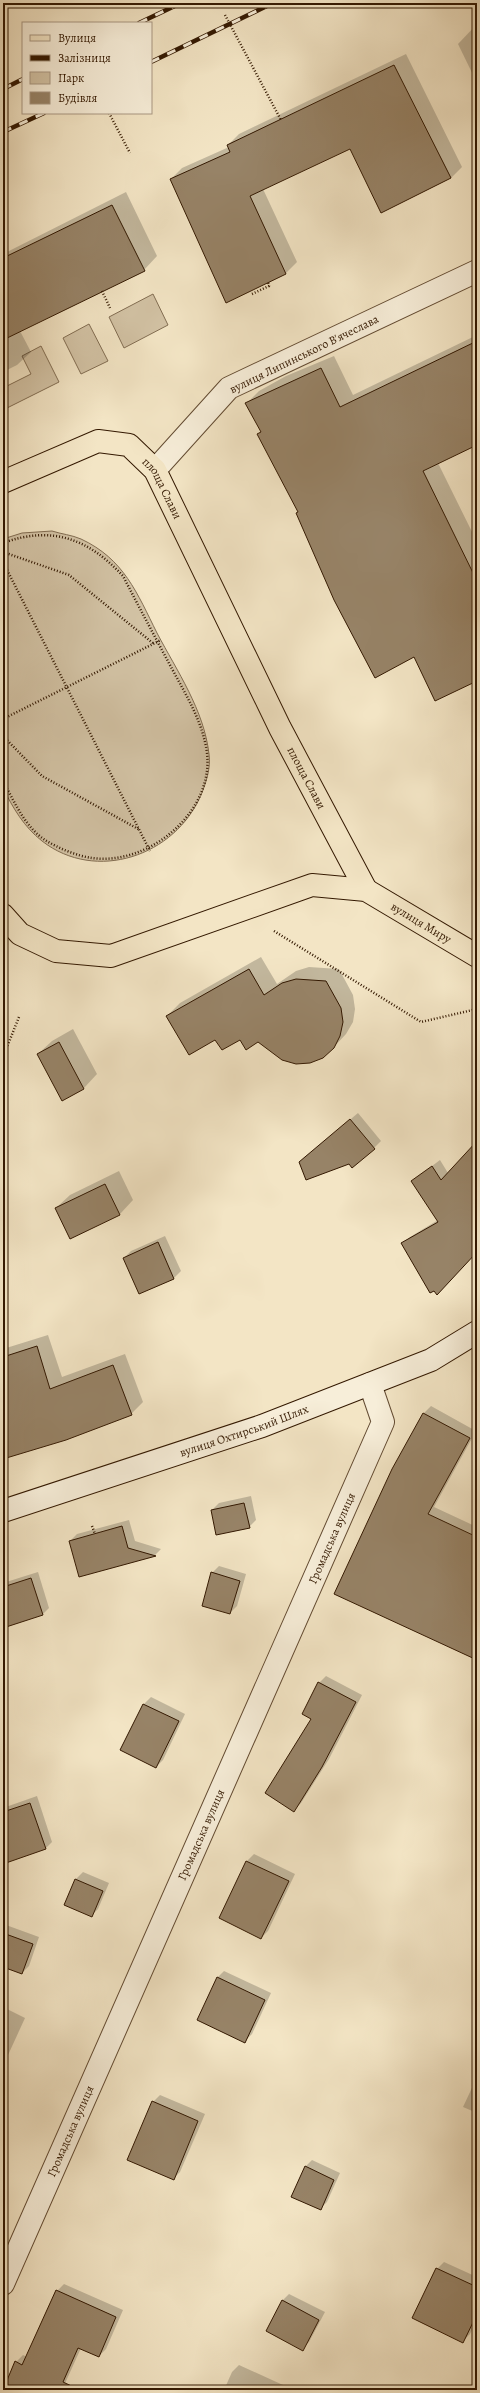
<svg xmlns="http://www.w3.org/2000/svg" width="480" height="2393" viewBox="0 0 480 2393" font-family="Alegreya,serif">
	<rect width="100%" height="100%" fill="#f3e5c5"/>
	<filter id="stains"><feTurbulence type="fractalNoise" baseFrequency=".005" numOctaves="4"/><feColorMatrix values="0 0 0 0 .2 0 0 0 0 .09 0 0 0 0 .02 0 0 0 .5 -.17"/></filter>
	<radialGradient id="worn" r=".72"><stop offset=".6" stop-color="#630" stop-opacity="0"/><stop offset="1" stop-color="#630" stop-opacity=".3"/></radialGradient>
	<g fill="#d2c2a4" stroke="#826d52">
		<path d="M 153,294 L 168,325 L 124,348 L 109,317 Z"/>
		<path d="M 89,324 L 108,361 L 81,374 L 63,338 Z"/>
		<path d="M 41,346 L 59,382 L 3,410 L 3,388 L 31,374 L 22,356 Z"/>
		<path d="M 52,531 C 61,534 72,535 81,539 C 124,559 137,593 157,633 C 177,671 204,710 209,754 C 211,768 206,783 201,795 C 175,856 96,883 42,841 C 24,827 13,808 3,788 L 3,539 L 22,533 Z"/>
	</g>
	<g fill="#0003">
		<path d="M 477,24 L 477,83 L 458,44 Z"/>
		<path d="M 406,54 L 462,167 L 451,178 L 350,148 L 263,189 L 297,262 L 286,273 L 226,301 L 171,179 L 182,168 L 229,147 L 228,145 L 239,134 Z"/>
		<path d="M 126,192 L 157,256 L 144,270 L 20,331 L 31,352 L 17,365 L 3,372 L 3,254 Z"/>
		<path d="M 477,335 L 477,444 L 438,463 L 477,542 L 477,680 L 415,656 L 299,512 L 258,434 L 261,431 L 247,403 L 259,391 L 286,376 L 334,356 L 353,395 Z"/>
		<path d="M 261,957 L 277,984 L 296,971 L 309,967 L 339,969 L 353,995 L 355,1009 L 353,1022 L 346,1034 L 333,1048 L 240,1038 L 216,1038 L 167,1016 L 180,1003 Z"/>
		<path d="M 73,1029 L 97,1074 L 84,1088 L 63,1099 L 38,1054 L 52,1041 Z"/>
		<path d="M 358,1113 L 381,1141 L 374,1148 L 349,1163 L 300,1162 Z"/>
		<path d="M 477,1149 L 477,1251 L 403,1244 L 410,1237 L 438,1220 L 412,1181 L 440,1160 L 448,1173 Z"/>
		<path d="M 119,1171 L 133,1200 L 120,1214 L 71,1238 L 56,1208 L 70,1195 Z"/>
		<path d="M 165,1236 L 181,1271 L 174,1278 L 140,1293 L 124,1258 L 131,1251 Z"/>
		<path d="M 48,1335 L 62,1377 L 125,1354 L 143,1402 L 131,1414 L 3,1458 L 3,1349 Z"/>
		<path d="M 431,1406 L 476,1431 L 434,1507 L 477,1527 L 477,1659 L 393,1470 L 424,1413 Z"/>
		<path d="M 251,1496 L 256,1520 L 249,1527 L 212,1510 L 219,1503 Z"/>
		<path d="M 129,1520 L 135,1541 L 161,1549 L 155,1555 L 80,1576 L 70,1541 L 77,1534 Z"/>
		<path d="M 219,1566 L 246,1574 L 237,1606 L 230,1613 L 212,1573 Z"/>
		<path d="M 38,1572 L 49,1608 L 42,1615 L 3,1615 L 3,1583 Z"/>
		<path d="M 326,1676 L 362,1695 L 329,1759 L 301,1803 L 294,1810 L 319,1683 Z"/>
		<path d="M 151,1697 L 185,1714 L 163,1760 L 156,1767 L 121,1750 L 144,1704 Z"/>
		<path d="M 37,1796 L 52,1842 L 45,1849 L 3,1858 L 3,1808 Z"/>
		<path d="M 254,1854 L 295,1874 L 268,1931 L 261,1938 L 247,1861 Z"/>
		<path d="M 83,1872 L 109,1883 L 98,1909 L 91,1916 L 65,1904 L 76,1879 Z"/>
		<path d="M 6,1925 L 39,1937 L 29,1966 L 22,1973 L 3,1966 L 3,1928 Z"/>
		<path d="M 224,1971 L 271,1993 L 252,2034 L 245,2041 L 217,1978 Z"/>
		<path d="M 3,2007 L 25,2018 L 3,2066 Z"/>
		<path d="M 477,2077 L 477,2113 L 463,2107 Z"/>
		<path d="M 160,2095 L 205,2114 L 180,2172 L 173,2179 L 153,2102 Z"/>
		<path d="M 312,2160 L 340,2173 L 327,2202 L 320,2209 L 305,2167 Z"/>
		<path d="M 444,2262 L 477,2277 L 477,2320 L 470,2334 L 463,2341 L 437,2269 Z"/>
		<path d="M 64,2284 L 123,2310 L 106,2349 L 99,2356 L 81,2348 L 62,2390 L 4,2390 L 16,2362 L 23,2355 L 27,2357 L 57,2291 Z"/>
		<path d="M 289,2294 L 325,2312 L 309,2342 L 302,2349 L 282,2301 Z"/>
		<path d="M 239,2365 L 294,2390 L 224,2390 L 232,2372 Z"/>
	</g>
	<g fill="#978367" stroke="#331801">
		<path d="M 394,65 L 451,178 L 381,213 L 350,149 L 250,196 L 286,274 L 226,303 L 170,179 L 230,152 L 227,145 Z"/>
		<path d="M 112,205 L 145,271 L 3,340 L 3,258 Z"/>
		<path d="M 477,341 L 477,445 L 423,471 L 477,581 L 477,681 L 435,701 L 414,657 L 375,678 L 334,600 L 296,513 L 298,512 L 257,434 L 261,432 L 245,403 L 321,368 L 340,407 Z"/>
		<path d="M 249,969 L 264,995 L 282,983 L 296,979 L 326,981 L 341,1008 L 343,1022 L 340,1036 L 334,1048 L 323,1058 L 310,1063 L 296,1064 L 282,1060 L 258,1042 L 246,1050 L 240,1040 L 222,1050 L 215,1040 L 189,1055 L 166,1016 Z"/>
		<path d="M 59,1042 L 84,1089 L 62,1101 L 37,1054 Z"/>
		<path d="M 350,1119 L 375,1149 L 352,1168 L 349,1164 L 306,1180 L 299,1162 Z"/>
		<path d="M 477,1141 L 477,1252 L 437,1295 L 434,1291 L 430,1293 L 401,1243 L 438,1222 L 411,1181 L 432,1166 L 441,1180 Z"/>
		<path d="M 105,1184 L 120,1215 L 70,1239 L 55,1208 Z"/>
		<path d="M 158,1242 L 174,1279 L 139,1294 L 123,1258 Z"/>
		<path d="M 37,1346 L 50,1389 L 113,1365 L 132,1415 L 66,1440 L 3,1459 L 3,1357 Z"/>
		<path d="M 423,1413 L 470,1438 L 428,1514 L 477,1537 L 477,1660 L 334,1594 L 392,1469 Z"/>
		<path d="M 244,1503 L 250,1528 L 216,1535 L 211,1510 Z"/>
		<path d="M 122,1526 L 128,1548 L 156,1556 L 79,1577 L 69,1541 Z"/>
		<path d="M 211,1572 L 240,1581 L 230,1614 L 202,1606 Z"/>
		<path d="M 31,1578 L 43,1615 L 3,1628 L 3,1587 Z"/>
		<path d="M 318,1682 L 356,1702 L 322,1767 L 294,1812 L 265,1793 L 311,1719 L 302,1714 Z"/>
		<path d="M 143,1704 L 179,1721 L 156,1768 L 120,1750 Z"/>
		<path d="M 30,1803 L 46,1849 L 3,1864 L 3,1812 Z"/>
		<path d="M 246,1861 L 289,1881 L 261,1939 L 219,1918 Z"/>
		<path d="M 75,1879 L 103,1891 L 92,1917 L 64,1905 Z"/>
		<path d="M 3,1933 L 33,1944 L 22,1974 L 3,1967 Z"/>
		<path d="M 217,1977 L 265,2000 L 245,2043 L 197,2020 Z"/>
		<path d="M 152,2101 L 198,2121 L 174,2180 L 127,2160 Z"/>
		<path d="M 305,2166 L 334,2180 L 321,2210 L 291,2197 Z"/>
		<path d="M 436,2268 L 477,2287 L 477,2314 L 463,2343 L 412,2318 Z"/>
		<path d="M 56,2290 L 116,2317 L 99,2357 L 78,2348 L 63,2382 L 80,2390 L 3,2390 L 15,2361 L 22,2365 Z"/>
		<path d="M 282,2300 L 319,2320 L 303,2351 L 266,2331 Z"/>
	</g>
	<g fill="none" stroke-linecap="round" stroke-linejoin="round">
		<g stroke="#634b32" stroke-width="24">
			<g id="street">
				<path d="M 155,470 L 229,388 L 477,271"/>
				<path id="s1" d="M 3,2284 L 383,1422 L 370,1384"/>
			</g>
		</g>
		<g stroke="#331801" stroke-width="24">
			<g id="secondary">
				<path id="s2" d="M 3,1511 L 262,1426 L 431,1360 L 477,1332"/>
			</g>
		</g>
		<g stroke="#331801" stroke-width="24">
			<g id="primary">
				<path id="s3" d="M 3,482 L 98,441 L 129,445 L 155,470 L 280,728 L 366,890"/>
				<path id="s4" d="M 3,915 L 20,934 L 56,951 L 111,956 L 312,885 L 366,890 L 477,956"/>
			</g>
		</g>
		<g stroke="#331801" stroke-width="2.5" stroke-dasharray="1 2" stroke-linecap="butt">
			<path d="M 225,15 L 281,120"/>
			<path d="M 109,113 L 130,153"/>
			<path d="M 102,291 L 110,308"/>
			<path d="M 252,294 L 269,286 L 268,282"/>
			<path d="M 3,543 C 52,525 89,539 123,576 C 139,607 155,637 171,667 C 186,695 203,722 207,753 C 214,812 149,866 92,858 C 77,856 58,848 45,840 C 25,827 14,801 3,781"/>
			<path d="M 3,552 L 69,575 L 154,644"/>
			<path d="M 3,562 L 150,851"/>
			<path d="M 3,719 L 161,640"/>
			<path d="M 3,736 L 42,776 L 140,830"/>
			<path d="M 274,931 L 421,1022 L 477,1009"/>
			<path d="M 3,1057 L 19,1017"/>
			<path d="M 92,1526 L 95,1534"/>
		</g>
		<use href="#street" stroke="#f7eed9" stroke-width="22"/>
		<use href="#secondary" stroke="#f7eed9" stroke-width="22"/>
		<use href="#primary" stroke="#f3e5c5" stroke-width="22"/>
		<g stroke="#331801" stroke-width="4.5">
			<g id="rail">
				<path d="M 3,6 L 13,3"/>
				<path d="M 139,23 L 181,3"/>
				<path d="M 151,62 L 273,3"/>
				<path d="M 3,89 L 23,79"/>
				<path d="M 3,132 L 44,113"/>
			</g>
		</g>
		<use href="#rail" stroke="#f7eed9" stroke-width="3" stroke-dasharray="9" stroke-linecap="butt"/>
	</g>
	<g text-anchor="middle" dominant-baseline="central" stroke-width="3" stroke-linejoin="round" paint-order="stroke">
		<g font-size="12" fill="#331801" stroke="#f7eed9">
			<text transform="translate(304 354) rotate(-26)">вулиця Липинського В'ячеслава</text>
			<text stroke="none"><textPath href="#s3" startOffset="190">площа Слави</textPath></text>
			<text stroke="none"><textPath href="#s3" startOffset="514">площа Слави</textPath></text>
			<text stroke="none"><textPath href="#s4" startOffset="452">вулиця Миру</textPath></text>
			<text stroke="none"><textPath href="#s2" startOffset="254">вулиця Охтирський Шлях</textPath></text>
			<text stroke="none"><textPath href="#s1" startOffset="815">Громадська вулиця</textPath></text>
			<text stroke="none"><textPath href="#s1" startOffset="491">Громадська вулиця</textPath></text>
			<text stroke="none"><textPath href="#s1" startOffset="167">Громадська вулиця</textPath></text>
		</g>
	</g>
	<rect width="480" height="2393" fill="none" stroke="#f3e5c5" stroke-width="16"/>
	<rect x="4" y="4" width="472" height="2385" fill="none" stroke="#331801" stroke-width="2"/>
	<rect x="8" y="8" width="464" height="2377" fill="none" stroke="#331801"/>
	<rect x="22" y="22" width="130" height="92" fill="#f7eed9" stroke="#a99883"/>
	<rect x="30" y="35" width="20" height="6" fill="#f3e5c5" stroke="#a99883"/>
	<text x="58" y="42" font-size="12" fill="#331801">Вулиця</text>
	<rect x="30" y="55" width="20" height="6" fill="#331801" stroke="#a99883"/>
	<text x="58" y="62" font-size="12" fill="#331801">Залізниця</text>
	<rect x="30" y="72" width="20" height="12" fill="#d2c2a4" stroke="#a99883"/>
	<text x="58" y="82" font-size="12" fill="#331801">Парк</text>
	<rect x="30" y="92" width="20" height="12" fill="#978367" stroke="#a99883"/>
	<text x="58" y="102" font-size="12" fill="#331801">Будівля</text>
	<rect width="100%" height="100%" filter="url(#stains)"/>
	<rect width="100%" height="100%" fill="url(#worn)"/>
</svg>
